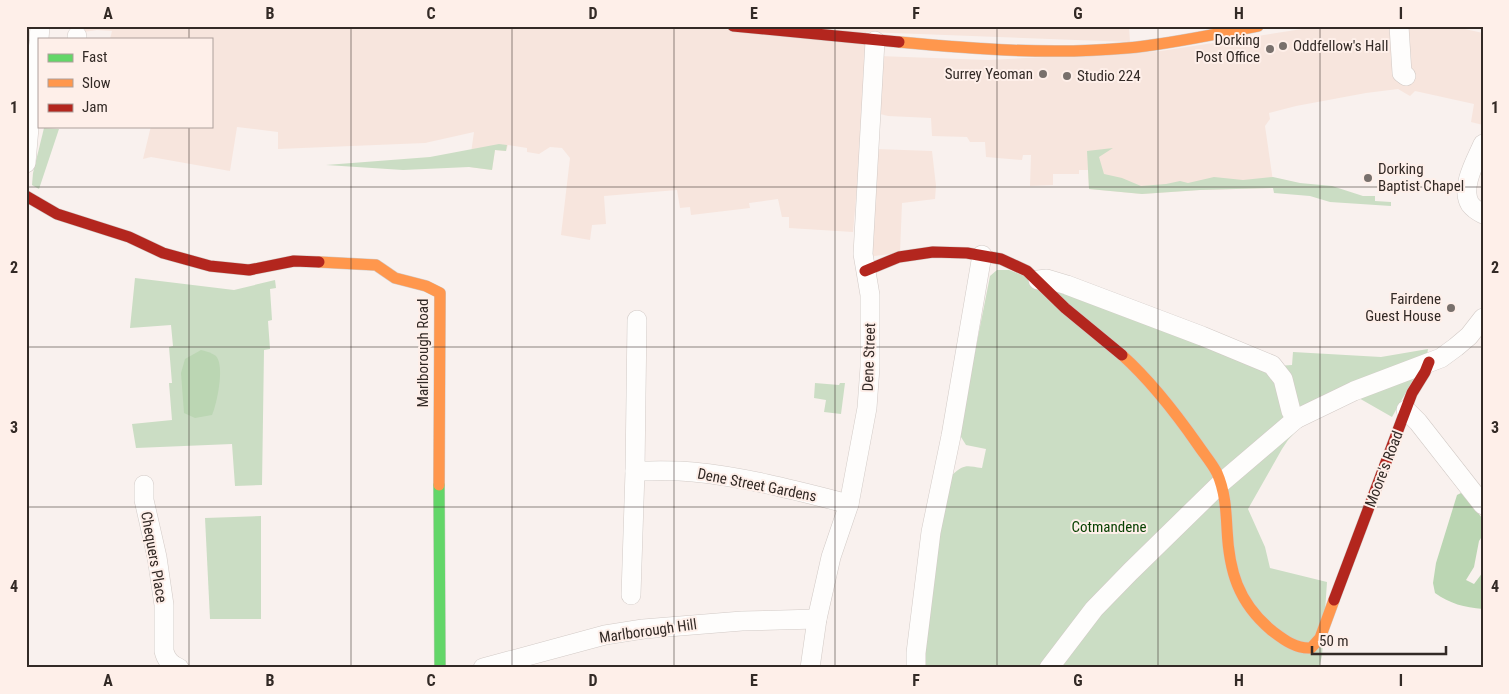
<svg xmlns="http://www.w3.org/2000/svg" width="1509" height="694" viewBox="0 0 1509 694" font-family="'Roboto Condensed',sans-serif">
	<rect width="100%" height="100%" fill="#f9f1ee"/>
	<g fill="#f7e5dd">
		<path d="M 70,26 L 1129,26 L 1130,42 L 866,32 L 869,181 L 857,187 L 853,232 L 789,228 L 789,217 L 782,217 L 778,199 L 749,203 L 750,208 L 691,215 L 690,207 L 680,208 L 677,190 L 604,196 L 606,224 L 592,225 L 590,240 L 561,235 L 570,158 L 562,148 L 550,147 L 539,154 L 527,152 L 527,148 L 508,145 L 506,151 L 495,150 L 492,170 L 469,167 L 474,132 L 425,143 L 278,149 L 278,132 L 237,127 L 230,171 L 151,157 L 143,159 L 151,126 L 211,126 L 211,39 L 110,39 L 112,31 L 97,30 L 70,34 Z"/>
		<path d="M 1321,26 L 1451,26 L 1483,33 L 1483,125 L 1471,122 L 1474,104 L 1415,91 L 1410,96 L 1398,89 L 1366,93 L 1296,106 L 1269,113 L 1270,119 L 1265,126 L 1274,188 L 1200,190 L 1142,194 L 1089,189 L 1088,170 L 1079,170 L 1079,174 L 1053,174 L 1053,185 L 1030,186 L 1031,155 L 1023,155 L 1022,160 L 986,157 L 985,142 L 970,142 L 967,137 L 932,136 L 931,118 L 888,116 L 880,114 L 879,56 L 988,60 L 1161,51 Z"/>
		<path d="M 876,149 L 932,151 L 936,186 L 935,199 L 902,203 L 900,253 L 874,256 L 868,248 Z"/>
	</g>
	<g fill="#cbddc4">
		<path d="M 44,128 L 59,129 L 39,189 L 32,185 L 33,173 Z"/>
		<path d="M 499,144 L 507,145 L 506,151 L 495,150 L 492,170 L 469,167 L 403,170 L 326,165 L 430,157 Z"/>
		<path d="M 1113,148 L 1099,157 L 1104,174 L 1122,178 L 1141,186 L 1166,184 L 1180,181 L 1188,183 L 1214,177 L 1243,180 L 1273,177 L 1300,183 L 1332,186 L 1363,196 L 1375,196 L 1375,201 L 1391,202 L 1391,206 L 1330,202 L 1310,196 L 1274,193 L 1273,188 L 1200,190 L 1142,194 L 1089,189 L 1087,151 Z"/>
		<path d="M 997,270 L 1009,270 L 1262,367 L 1292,365 L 1293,352 L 1381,357 L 1428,349 L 1427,355 L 1392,417 L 1357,397 L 1303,424 L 1288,440 L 1282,449 L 1248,509 L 1265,547 L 1270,568 L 1327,582 L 1322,656 L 1319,668 L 920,668 L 935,542 L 952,475 C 965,463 967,466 982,468 L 986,449 L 966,445 L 961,437 L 960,428 L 990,276 Z"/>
		<path d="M 135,278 L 234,290 L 275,280 L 276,288 L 270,289 L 272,320 L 268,321 L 270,349 L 264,350 L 262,485 L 235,486 L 232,444 L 136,448 L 132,424 L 172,420 L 169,383 L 172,383 L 169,347 L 173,346 L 171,325 L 130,328 Z"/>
		<path d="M 815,383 L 839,385 L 840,383 L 845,383 L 841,414 L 824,412 L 826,400 L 814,398 Z"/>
		<path d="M 261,516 L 261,619 L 210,619 L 205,518 Z"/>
	</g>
	<g fill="#bbd6b3">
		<path d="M 201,350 C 206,351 212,353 216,356 C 225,366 217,403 212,415 L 195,418 L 184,413 L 181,373 L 185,359 Z"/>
		<path d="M 1461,493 L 1483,519 L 1483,535 L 1479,541 L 1474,567 L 1466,580 L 1474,584 L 1483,572 L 1483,609 C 1464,607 1450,604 1435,593 L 1433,583 L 1436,563 L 1457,495 Z"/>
	</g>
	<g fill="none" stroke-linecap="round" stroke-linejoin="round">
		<g stroke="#d2cac6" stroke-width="20">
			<g id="street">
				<path d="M 1399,26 L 1402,73 L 1406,76"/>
				<path d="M 39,39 L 40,26"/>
				<path d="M 77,39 L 77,36"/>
				<path d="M 34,77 L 39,43"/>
				<path d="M 1483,144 C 1476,160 1460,187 1470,204 C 1473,208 1479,212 1483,214"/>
				<path d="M 26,163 L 32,92"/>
				<path d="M 1038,280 L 1047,279 L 1067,285 L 1202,336 L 1272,365 L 1283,379 L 1291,411 L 1296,419"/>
				<path d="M 1406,410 L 1418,422 L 1483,505"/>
				<path d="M 635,471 C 654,471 674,470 693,472 C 746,477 798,491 849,504"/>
				<path d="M 144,485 L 144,500 L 157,557 L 164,605 L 164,651 C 166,660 171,665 179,668"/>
				<path d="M 631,595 L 635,471 L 637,320"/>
				<path d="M 483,668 L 605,635 L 643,629 L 742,621 L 817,619"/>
				<path d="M 810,668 L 817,619 L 831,557 L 849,504 L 867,408 L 870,367 L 870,295 L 863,254 L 875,41"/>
				<path d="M 916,668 L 916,653 L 931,532 L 951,436 L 982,255"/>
				<path d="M 1049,668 L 1094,609 L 1130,572 L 1221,483 L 1296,419 L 1354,391 L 1441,358 L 1456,347 L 1469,336 L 1483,318"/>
			</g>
		</g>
		<g stroke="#d2cac6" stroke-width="12">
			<path id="fast" d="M 439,485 L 440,668"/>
		</g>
		<g stroke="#d2cac6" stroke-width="12">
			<g id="slow">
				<path d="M 899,42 C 974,49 1051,55 1127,48 C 1171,44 1214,34 1258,26"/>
				<path d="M 319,262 L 376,265 L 395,278 L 426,286 L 440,293 L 439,485"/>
				<path d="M 1122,355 C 1152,382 1175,412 1198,445 C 1204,454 1212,463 1217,473 C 1225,491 1226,510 1227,529 C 1229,571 1238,602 1271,630 C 1283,639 1295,649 1311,648 L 1320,638 L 1334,600"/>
			</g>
		</g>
		<g stroke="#d2cac6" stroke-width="12">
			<g id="jam">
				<path d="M 733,26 L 899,42"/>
				<path d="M 26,196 L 57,214 L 129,237 L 163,253 L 210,266 L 249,270 L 294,261 L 319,262"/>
				<path d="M 865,271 L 899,257 L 933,252 L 967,253 L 1001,259 L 1027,271 L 1065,308 L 1122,355"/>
				<path d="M 1334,600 L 1412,393 L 1425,372 L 1429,362"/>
			</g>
		</g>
		<use href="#street" stroke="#fefdfc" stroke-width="19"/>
		<use href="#fast" stroke="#63d668" stroke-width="11"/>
		<use href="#slow" stroke="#ff974d" stroke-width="11"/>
		<use href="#jam" stroke="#b3261e" stroke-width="11"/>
	</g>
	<path fill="none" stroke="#332a26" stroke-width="1" stroke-opacity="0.55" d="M 189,26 L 189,39M 351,26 L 351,668M 512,26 L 512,668M 674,26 L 674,668M 835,26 L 835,668M 997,26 L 997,668M 1158,26 L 1158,668M 1320,26 L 1320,668M 189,126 L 189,668M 26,187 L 1483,187M 26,347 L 1483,347M 26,507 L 1483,507"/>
	<g fill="#78706c" stroke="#feefe9" stroke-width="2">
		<circle cx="1283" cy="46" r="5"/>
		<circle cx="1270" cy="49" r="5"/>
		<circle cx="1043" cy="74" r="5"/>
		<circle cx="1067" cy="76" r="5"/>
		<circle cx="1368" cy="178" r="5"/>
		<circle cx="1451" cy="308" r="5"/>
	</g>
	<g text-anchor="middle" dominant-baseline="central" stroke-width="4" stroke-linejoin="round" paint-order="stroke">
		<g font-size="15" fill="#332a26" stroke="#feefe9" text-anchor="end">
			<text x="1260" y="40">Dorking<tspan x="1260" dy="17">Post Office</tspan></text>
			<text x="1293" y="46" text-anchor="start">Oddfellow's Hall</text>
			<text x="1033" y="74">Surrey Yeoman</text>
			<text x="1077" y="76" text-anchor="start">Studio 224</text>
			<text x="1378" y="169" text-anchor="start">Dorking<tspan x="1378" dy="17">Baptist Chapel</tspan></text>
			<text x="1441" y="299">Fairdene<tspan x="1441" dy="17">Guest House</tspan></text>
		</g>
		<g font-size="15" fill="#332a26" stroke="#feefe9">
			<text transform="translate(423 353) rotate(-90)">Marlborough Road</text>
			<text transform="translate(869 357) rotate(-88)">Dene Street</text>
			<text transform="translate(1384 469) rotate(-69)">Moore's Road</text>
			<text transform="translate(757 485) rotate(11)">Dene Street Gardens</text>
			<text transform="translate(154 557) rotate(80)">Chequers Place</text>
			<text transform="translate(648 631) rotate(-8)">Marlborough Hill</text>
		</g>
		<g font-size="15" fill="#094203" stroke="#feefe9">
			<text x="1109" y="527">Cotmandene</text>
		</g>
	</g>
	<rect width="1509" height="694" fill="none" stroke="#feefe9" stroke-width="55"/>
	<rect x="38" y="38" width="175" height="90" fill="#feefe9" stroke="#ada09b"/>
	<rect x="48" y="54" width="25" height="8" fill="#63d668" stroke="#ada09b"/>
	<text x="82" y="62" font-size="15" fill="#332a26">Fast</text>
	<rect x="48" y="79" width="25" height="8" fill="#ff974d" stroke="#ada09b"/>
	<text x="82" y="88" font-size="15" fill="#332a26">Slow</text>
	<rect x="48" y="104" width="25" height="8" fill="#b3261e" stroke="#ada09b"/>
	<text x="82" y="112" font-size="15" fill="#332a26">Jam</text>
	<path d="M1312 646v8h134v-8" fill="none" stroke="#332a26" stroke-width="2.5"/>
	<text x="1319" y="646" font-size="15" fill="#332a26" stroke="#feefe9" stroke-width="4" paint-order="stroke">50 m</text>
	<rect x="28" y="28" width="1454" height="638" fill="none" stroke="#332a26" stroke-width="2"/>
	<g font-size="16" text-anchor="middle" font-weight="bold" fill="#332a26">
		<text x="108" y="19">A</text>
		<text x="270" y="19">B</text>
		<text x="431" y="19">C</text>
		<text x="593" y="19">D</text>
		<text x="754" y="19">E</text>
		<text x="916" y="19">F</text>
		<text x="1078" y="19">G</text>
		<text x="1239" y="19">H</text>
		<text x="1401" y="19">I</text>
		<text x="14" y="113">1</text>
		<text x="1495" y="113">1</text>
		<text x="14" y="273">2</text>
		<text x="1495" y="273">2</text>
		<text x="14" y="433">3</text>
		<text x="1495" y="433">3</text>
		<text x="14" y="592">4</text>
		<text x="1495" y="592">4</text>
		<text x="108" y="686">A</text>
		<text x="270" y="686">B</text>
		<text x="431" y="686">C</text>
		<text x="593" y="686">D</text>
		<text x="754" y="686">E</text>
		<text x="916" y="686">F</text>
		<text x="1078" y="686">G</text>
		<text x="1239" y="686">H</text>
		<text x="1401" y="686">I</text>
	</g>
</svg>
